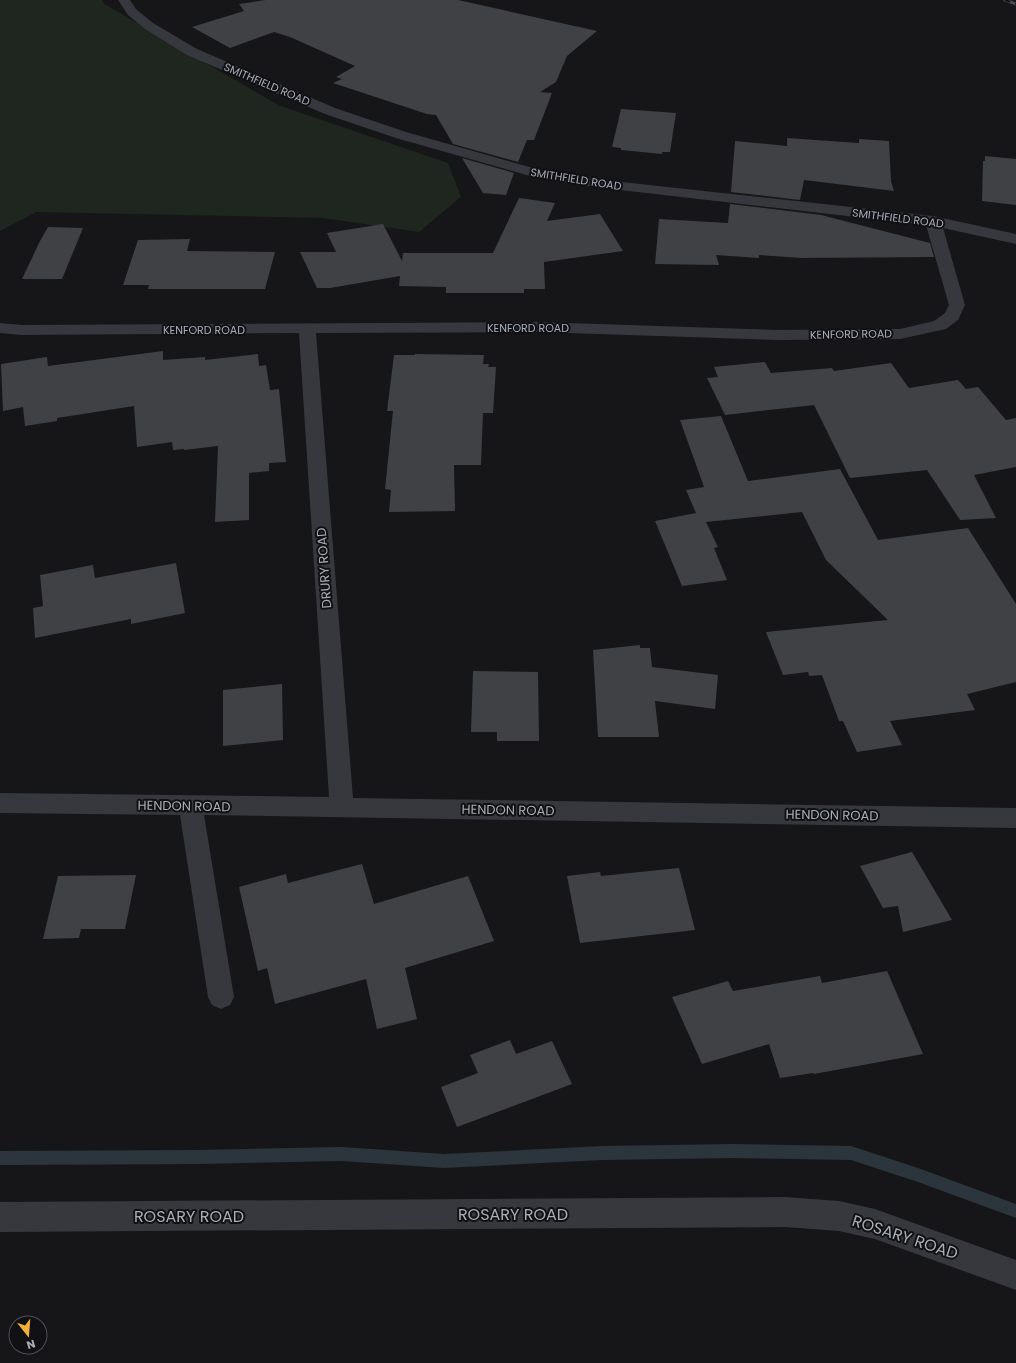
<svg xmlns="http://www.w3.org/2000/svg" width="1016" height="1363" viewBox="0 0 1016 1363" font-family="Poppins,sans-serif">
	<rect width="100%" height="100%" fill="#161618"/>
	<path fill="#1e261f" d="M 0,0 L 102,0 L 103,3 L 278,105 L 448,163 L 461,197 L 419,232 L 323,218 L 36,212 L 0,231 Z"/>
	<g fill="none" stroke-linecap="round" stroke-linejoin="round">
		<path fill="#2c353c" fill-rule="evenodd" d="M 732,1144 L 851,1146 L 918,1168 L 1016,1204 L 1016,1218 L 918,1182 L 851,1160 L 732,1158 L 603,1160 L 444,1168 L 342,1161 L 199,1164 L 0,1165 L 0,1151 L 199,1150 L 342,1147 L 444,1154 L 603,1146 Z"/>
	</g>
	<g fill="#404145">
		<path d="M 266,0 L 458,0 L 597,31 L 567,56 L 556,82 L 540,92 L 552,93 L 534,140 L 527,140 L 518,162 L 453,144 L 436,115 L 427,114 L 333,83 L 342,79 L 336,77 L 355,66 L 290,37 L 274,32 L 230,48 L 192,27 L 244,11 L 239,4 Z"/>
		<path d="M 621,109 L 676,113 L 670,152 L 662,152 L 662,154 L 621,150 L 621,148 L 612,147 Z"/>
		<path d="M 787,138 L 859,143 L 859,139 L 889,141 L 891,181 L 894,191 L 804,180 L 800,200 L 731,192 L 735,141 L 787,146 Z"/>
		<path d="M 985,156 L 1016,159 L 1016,205 L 982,201 L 983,161 L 985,161 Z"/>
		<path d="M 462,158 L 514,173 L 506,195 L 483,193 Z"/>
		<path d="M 519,198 L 555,203 L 547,221 L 600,214 L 623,251 L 544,262 L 545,289 L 524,289 L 524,293 L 446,293 L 446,287 L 399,286 L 400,276 L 330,288 L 317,288 L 300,252 L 336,252 L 327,233 L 383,224 L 402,261 L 403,253 L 493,253 Z"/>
		<path d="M 730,204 L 821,215 L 930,243 L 934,257 L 802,258 L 759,255 L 759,258 L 716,255 L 719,265 L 655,264 L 659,219 L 728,223 Z"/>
		<path d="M 48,227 L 83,228 L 62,279 L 22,279 L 40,241 Z"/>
		<path d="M 190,239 L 187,251 L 275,252 L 265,289 L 148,289 L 149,285 L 123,285 L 138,240 Z"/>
		<path d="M 163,351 L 163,360 L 205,357 L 205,360 L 258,354 L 259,366 L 266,365 L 270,390 L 279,389 L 286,462 L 269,463 L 269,471 L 249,473 L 249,520 L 215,522 L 218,446 L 184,450 L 184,449 L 173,450 L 172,442 L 137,447 L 134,406 L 57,418 L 57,421 L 25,426 L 23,407 L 3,411 L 1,364 L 47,357 L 48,366 Z"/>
		<path d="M 415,354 L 484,355 L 483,364 L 489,364 L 488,367 L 496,367 L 493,413 L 483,413 L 481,465 L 454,465 L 455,511 L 389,512 L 391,490 L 385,489 L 393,411 L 387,411 L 394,355 L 415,355 Z"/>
		<path d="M 765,362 L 771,373 L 832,368 L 834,371 L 891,363 L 909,388 L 958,380 L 966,389 L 978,387 L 1006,420 L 1016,418 L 1016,467 L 974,475 L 996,518 L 960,520 L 927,470 L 850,478 L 814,405 L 725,415 L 707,378 L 718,377 L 714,367 Z"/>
		<path d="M 721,416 L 748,481 L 840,469 L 878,540 L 968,528 L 1016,604 L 1016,682 L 967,694 L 975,710 L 890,721 L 902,745 L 857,752 L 843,721 L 839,721 L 822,675 L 809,676 L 808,672 L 783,675 L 766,632 L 888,620 L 826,560 L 802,512 L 706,522 L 718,547 L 714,548 L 727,580 L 682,586 L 655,521 L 696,513 L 686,490 L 704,487 L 680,420 Z"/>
		<path d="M 176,563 L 185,613 L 131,624 L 131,619 L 35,638 L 33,608 L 43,606 L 40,575 L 93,565 L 95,578 Z"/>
		<path d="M 640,645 L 640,648 L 650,648 L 652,667 L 718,675 L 715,709 L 655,701 L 659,737 L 598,737 L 593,650 Z"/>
		<path d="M 473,671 L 538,672 L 539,741 L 497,741 L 497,732 L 471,732 Z"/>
		<path d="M 282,684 L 283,740 L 223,746 L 223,690 Z"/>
		<path d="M 912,852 L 952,920 L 903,932 L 898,906 L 883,908 L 860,866 Z"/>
		<path d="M 362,864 L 374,904 L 468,876 L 494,941 L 405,968 L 417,1019 L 377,1029 L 366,979 L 275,1004 L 267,968 L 258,971 L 239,887 L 286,874 L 288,883 Z"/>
		<path d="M 679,868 L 695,930 L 580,943 L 567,876 L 600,872 L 601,876 Z"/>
		<path d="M 136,875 L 125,929 L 81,929 L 79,938 L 43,939 L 58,876 Z"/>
		<path d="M 887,971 L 923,1054 L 814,1074 L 813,1073 L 780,1078 L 769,1044 L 702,1064 L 672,997 L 728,981 L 733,991 L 820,976 L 822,983 Z"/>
		<path d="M 510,1040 L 516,1054 L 552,1041 L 572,1084 L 457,1127 L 441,1087 L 478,1073 L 470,1055 Z"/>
	</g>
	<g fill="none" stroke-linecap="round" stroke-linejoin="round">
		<g fill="#37383d" fill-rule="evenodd">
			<path d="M 118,0 L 130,0 L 136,9 L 153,23 L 197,49 L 335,108 L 406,132 L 540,170 L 594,179 L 933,216 L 1016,234 L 1016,244 L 943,228 L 965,305 L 958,320 L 946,329 L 900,339 L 778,340 L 538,332 L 316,333 L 353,798 L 1016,808 L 1016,828 L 204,815 L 234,997 L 230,1005 L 221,1009 L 212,1005 L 208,997 L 180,815 L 0,813 L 0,793 L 329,797 L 299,333 L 22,335 L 0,333 L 0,323 L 22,325 L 538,322 L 778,330 L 900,329 L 934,321 L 945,313 L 949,305 L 926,225 L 594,187 L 534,177 L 396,138 L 325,114 L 187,55 L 145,29 L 128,15 Z"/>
			<path d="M 785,1197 L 839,1201 L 875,1209 L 1016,1260 L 1016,1290 L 875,1239 L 839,1231 L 785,1227 L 0,1232 L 0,1202 Z"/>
		</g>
		<g stroke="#4a4c52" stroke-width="3">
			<path id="rail" d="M 1005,0 L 1016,4"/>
		</g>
		<use href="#rail" stroke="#111113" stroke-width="2" stroke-dasharray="5.5" stroke-linecap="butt"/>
	</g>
	<g text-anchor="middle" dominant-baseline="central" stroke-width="4" stroke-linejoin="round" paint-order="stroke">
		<g font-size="11" fill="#a8adb8" stroke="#111113">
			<text transform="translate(267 84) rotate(23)">SMITHFIELD ROAD</text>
			<text transform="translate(576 179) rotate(9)">SMITHFIELD ROAD</text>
			<text transform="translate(898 218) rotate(7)">SMITHFIELD ROAD</text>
			<text x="528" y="328">KENFORD ROAD</text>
			<text x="204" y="330">KENFORD ROAD</text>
			<text transform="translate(851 334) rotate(-1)">KENFORD ROAD</text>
		</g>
		<g font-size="13" fill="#a8adb8" stroke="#111113">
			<text transform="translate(324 568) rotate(-94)">DRURY ROAD</text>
			<text transform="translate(184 806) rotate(1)">HENDON ROAD</text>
			<text transform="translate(508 810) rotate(1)">HENDON ROAD</text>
			<text transform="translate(832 815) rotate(1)">HENDON ROAD</text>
		</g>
		<g font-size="16" fill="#a8adb8" stroke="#111113">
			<text x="513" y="1214">ROSARY ROAD</text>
			<text x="189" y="1216">ROSARY ROAD</text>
			<text transform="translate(905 1237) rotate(18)">ROSARY ROAD</text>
		</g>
	</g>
	<g transform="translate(28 1335) rotate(163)"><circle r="19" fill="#111113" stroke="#4d4f55"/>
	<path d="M0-3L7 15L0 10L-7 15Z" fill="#f2b134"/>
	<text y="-6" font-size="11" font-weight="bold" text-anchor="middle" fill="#a8adb8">N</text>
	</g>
</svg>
